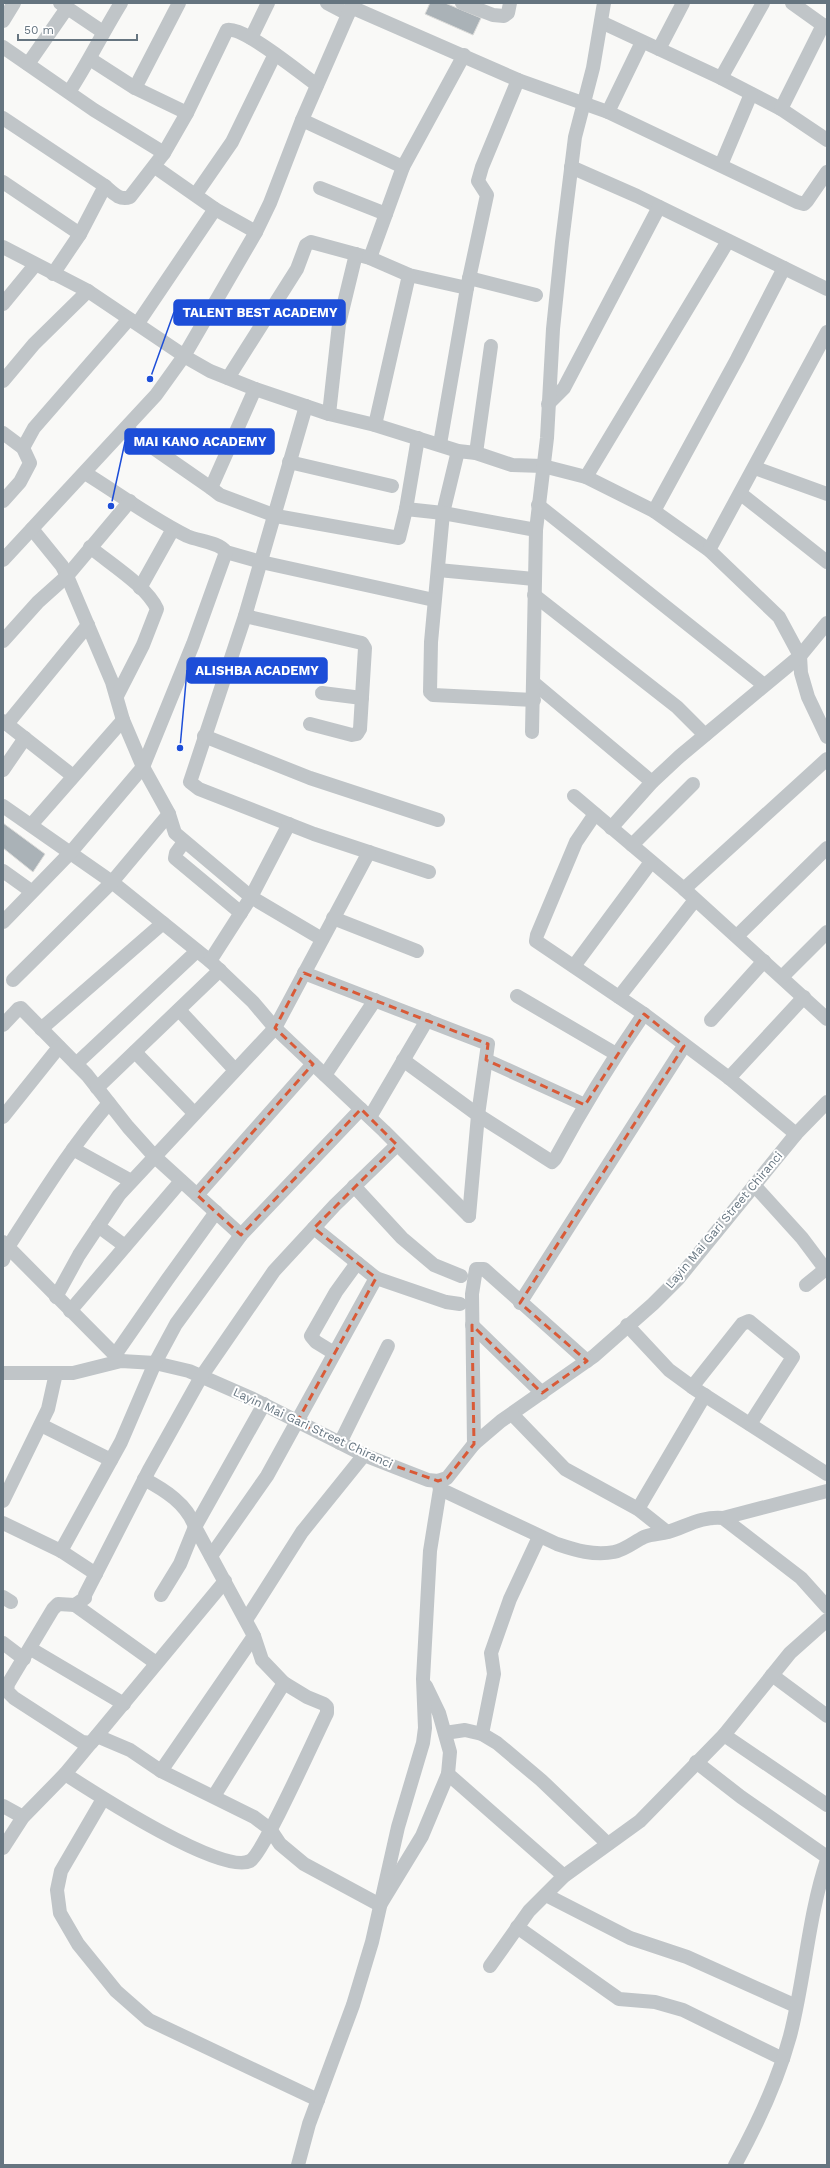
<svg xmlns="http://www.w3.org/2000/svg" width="830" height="2168" viewBox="0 0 830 2168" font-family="'Work Sans',sans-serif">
	<rect width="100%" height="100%" fill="#f9f9f7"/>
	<g fill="#aab2b7" stroke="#dbdbd9">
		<path d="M 430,3 L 445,3 L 481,18 L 473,35 L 425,14 Z"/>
		<path d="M 3,823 L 45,854 L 33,872 L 3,848 Z"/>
	</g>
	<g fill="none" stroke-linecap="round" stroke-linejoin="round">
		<g stroke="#c0c5c8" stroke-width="14">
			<path d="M 60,3 L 103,32"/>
			<path d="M 327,3 L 348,14"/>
			<path d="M 462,3 L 493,15 L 504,16 L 508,13 L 510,3"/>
			<path d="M 792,3 L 827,28"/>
			<path d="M 351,7 L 518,80 L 608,112 L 797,202 L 804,204 L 807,201 L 827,172"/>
			<path d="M 3,21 L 14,3"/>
			<path d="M 601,22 L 721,78 L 781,109 L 827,140"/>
			<path d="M 251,38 L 268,3"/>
			<path d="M 3,47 L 94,110 L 164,153"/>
			<path d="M 659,49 L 683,3"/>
			<path d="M 90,59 L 135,88 L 187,113"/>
			<path d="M 28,64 L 67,8"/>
			<path d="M 721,78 L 763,3"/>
			<path d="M 135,88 L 179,3"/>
			<path d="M 69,92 C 88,63 103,32 121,3"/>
			<path d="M 781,109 L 823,25"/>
			<path d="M 608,112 L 642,42"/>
			<path d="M 3,118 L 105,186 C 113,193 120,201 130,197 L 164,153 L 187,113 L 227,30 C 244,26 301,74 317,85"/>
			<path d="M 302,120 L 403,167"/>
			<path d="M 721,165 L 751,94"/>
			<path d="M 155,167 L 215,209 L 256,232"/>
			<path d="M 571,167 L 637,196 L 827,289"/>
			<path d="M 3,182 L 80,234"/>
			<path d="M 320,188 L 386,214"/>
			<path d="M 196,194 L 232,142 L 275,54"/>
			<path d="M 3,247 L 88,291 L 189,359 L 210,371 L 255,389 L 329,414 L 375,425 L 458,451 L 476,453 L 512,465 L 543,466 L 586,477 L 654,511 L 709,550 L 779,617 L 800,656 L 801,673 L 808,697 L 827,737"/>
			<path d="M 370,258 L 403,167 L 464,55"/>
			<path d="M 53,274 L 80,234 L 105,186"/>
			<path d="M 469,278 L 536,295"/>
			<path d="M 3,304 L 35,265"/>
			<path d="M 138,323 L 215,209"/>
			<path d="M 228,378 L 297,269 L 306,245 L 311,242 L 370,258 L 409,275 L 467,288"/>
			<path d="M 3,381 L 34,344 L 88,291"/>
			<path d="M 548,404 L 564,388 L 659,207"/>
			<path d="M 306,406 L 245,616 L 190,782 L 199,789 L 314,834 L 429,872"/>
			<path d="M 329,414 L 339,324 L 356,254"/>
			<path d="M 375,425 L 409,275"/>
			<path d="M 126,429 L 211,488 L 255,389"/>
			<path d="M 3,433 L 23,448 L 30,463 L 20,482 L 3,501"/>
			<path d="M 440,444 L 467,288 L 487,195 L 478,181 L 482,167 L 518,80"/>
			<path d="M 23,448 L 34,428 L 129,319"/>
			<path d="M 458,451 L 443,513 L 431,642 L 430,692 L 433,695 L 534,700"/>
			<path d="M 476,453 L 491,346"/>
			<path d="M 289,462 L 392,486"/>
			<path d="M 755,468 L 827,494"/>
			<path d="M 85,473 C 119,494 151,518 187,536 C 198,541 219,542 226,552 L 261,562 L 434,600"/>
			<path d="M 586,477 L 728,241"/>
			<path d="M 211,488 L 220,495 L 276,516 L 399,538 L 406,509 L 418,438"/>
			<path d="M 741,494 L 827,562"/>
			<path d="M 538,505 L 764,685"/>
			<path d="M 406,509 L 443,513 L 536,530"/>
			<path d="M 654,511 L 737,359 L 784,268"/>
			<path d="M 32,529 L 62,566 L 67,576 L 112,682 L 123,720 L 143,767 L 169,814 L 175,833 L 251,897 L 322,939"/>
			<path d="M 90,547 C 109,563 148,587 157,609 L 143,645 L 117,696"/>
			<path d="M 709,550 L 827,332"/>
			<path d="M 3,560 L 156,395 L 184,356 L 256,232 L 270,203 L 302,120 L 353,3"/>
			<path d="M 438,570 L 534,579"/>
			<path d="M 140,588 L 173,529"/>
			<path d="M 534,595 L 677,707 L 705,735"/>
			<path d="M 245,616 L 362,643 L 365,648 L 360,729 L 357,734 L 352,735 L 310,724"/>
			<path d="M 3,641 L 38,602 L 67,576 L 130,501"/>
			<path d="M 534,683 L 652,782"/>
			<path d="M 322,693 L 362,698"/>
			<path d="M 3,721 L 73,776"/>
			<path d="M 7,724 L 88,625"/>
			<path d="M 532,732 L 536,530 L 547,438 L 553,329 L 562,242 L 575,137 L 593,68 L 604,3"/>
			<path d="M 204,736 L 310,778 L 438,820"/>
			<path d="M 3,770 L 25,738"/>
			<path d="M 574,796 L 684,889 L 827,1019"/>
			<path d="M 3,806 L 112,882 L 210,961 L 253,1002 L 275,1028 L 384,1131 L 469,1216"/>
			<path d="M 595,814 L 576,842 L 537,935 L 536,941 L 644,1014 L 729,1078 L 796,1134"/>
			<path d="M 31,825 L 123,720"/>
			<path d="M 611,828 L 652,782 L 680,756 L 800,656 L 827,623"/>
			<path d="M 184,842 L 176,853 L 175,858 L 241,913"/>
			<path d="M 632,845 L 693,784"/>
			<path d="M 3,871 L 31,891"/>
			<path d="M 684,889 L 827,759"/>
			<path d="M 333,918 L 417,951"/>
			<path d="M 3,922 L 71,852 L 143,767 L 193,644 L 226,552"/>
			<path d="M 737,936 L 827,848"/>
			<path d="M 210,961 L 251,897 L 289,824"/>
			<path d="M 574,966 L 651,862"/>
			<path d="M 304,973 L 488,1044 L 478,1115 L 469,1216"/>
			<path d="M 782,977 L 827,932"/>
			<path d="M 13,980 L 112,882 L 169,814"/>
			<path d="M 517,996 L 616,1054"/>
			<path d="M 619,997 L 695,900"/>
			<path d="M 179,1010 L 235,1070"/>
			<path d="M 711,1020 L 764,961"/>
			<path d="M 3,1025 L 18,1009 L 21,1008 L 87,1075 L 128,1127 L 154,1156 L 241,1235"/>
			<path d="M 41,1029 L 163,923"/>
			<path d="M 135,1052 L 194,1113"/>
			<path d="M 403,1060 L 478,1115 L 552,1162 L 555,1159 C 582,1109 611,1061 644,1014"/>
			<path d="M 486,1060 L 585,1105"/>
			<path d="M 76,1064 L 197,951"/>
			<path d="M 325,1075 L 375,1000"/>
			<path d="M 729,1078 L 804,997"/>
			<path d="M 97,1088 L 220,970"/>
			<path d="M 3,1117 L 59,1047"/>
			<path d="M 370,1117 L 427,1020"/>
			<path d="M 73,1149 L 131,1181"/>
			<path d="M 754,1185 L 802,1238 L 823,1266 L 822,1272 L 806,1285"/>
			<path d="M 354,1186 L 402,1238 L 434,1265 L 461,1276"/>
			<path d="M 197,1195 L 313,1064"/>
			<path d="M 98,1226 L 125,1246"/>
			<path d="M 314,1228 L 376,1278 L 446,1302 L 460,1304"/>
			<path d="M 3,1242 L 121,1361"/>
			<path d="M 3,1260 L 8,1247 C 40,1198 71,1147 109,1103"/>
			<path d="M 56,1297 L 79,1255 L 119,1195 L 275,1028 L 369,852"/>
			<path d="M 520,1303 L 684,1046"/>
			<path d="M 70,1311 L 181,1181"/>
			<path d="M 472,1325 L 542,1393"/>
			<path d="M 627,1325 L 669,1370 L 695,1389 L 827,1474"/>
			<path d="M 334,1353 L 316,1342 L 311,1336 L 336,1292 L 357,1263"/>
			<path d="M 115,1355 L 167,1280 L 216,1212"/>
			<path d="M 3,1373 L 73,1373 L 121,1361 L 155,1363 L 189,1371 L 253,1399 L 364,1455 L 428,1480 L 438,1481 L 447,1478 L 474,1444 L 501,1421 L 594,1356 L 653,1304 L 678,1279 L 796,1134 L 827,1102"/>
			<path d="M 692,1387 L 742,1324 L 749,1321 L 793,1357 L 750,1424"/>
			<path d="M 512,1414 L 565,1469 L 638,1509 L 667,1532"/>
			<path d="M 41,1425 L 111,1460"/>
			<path d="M 340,1443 L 388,1346"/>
			<path d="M 474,1444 L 472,1294 L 476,1269 L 484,1269 L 587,1361"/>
			<path d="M 440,1489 L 557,1544 C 575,1550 594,1556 614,1552 C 625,1550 634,1542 644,1537 C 651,1534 660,1534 668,1532 C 687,1526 702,1516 723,1518 L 801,1578 L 827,1607"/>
			<path d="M 3,1501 L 48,1409 L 56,1373"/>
			<path d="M 638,1509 L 705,1395"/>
			<path d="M 723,1518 L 827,1491"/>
			<path d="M 3,1523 L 61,1551 L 96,1574"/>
			<path d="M 61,1551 L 121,1442 L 155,1363 L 176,1324 L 241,1235 L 361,1109"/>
			<path d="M 211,1556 L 267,1476 L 376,1278"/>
			<path d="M 161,1595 L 180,1564 L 195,1527 L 264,1404"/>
			<path d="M 3,1597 L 11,1602"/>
			<path d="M 75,1605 L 156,1663"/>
			<path d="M 246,1620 L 302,1532 L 364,1455"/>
			<path d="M 3,1643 L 24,1659"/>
			<path d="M 31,1649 L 124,1704"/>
			<path d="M 772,1675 L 827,1716"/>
			<path d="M 426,1686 L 439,1713 L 450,1752 L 448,1774 L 564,1876"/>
			<path d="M 445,1733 L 465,1730 L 482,1734 L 497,1743 L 541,1780 L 608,1844"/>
			<path d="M 482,1734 L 494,1674 L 491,1653 L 510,1599 L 539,1537"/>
			<path d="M 724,1735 L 827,1805"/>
			<path d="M 97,1736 L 91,1743 L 82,1742 L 14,1698 L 7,1691 L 8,1684 L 53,1609 L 58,1604 L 75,1605 L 85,1598 L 85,1595 L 149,1470 L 201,1377 L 274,1271 L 335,1205 L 397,1145"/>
			<path d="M 97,1736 L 130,1750 L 161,1771 L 254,1817 L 270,1829 L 280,1844 L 304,1864 L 380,1905 L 422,1836 L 448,1774"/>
			<path d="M 696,1762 L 741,1797 L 827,1857"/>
			<path d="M 161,1771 L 254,1636"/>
			<path d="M 65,1774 C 93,1792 222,1876 250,1861 C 263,1854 316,1735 327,1713 L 327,1707 L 324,1704 L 307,1697 L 284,1683 L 262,1660 L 254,1636 L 195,1527 C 187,1504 165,1490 144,1479"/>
			<path d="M 214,1796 L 284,1683"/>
			<path d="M 103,1799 L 61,1871 L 57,1890 L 60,1913 L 78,1944 L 116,1991 L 149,2020 L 318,2100"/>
			<path d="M 3,1806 L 23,1817"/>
			<path d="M 3,1848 L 23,1817 L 65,1774 L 225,1581"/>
			<path d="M 546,1895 L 630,1938 L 687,1957 L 796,2006"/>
			<path d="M 517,1927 L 619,1999 L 655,2002 L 683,2010 L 783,2059"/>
			<path d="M 490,1966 L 529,1911 L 564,1876 L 640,1821 L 724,1735 L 790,1653 L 827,1620"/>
			<path d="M 298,2165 L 309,2124 L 353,2005 L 372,1942 L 398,1827 L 423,1743 L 425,1728 L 423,1679 L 430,1551 L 440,1489 L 438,1481"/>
			<path d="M 735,2165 C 757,2125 778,2080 790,2036 C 805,1978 808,1917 827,1860"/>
		</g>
	</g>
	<path fill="none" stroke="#d95a37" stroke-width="3" stroke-dasharray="8 5" stroke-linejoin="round" d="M 304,973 L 488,1044 L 486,1060 L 585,1105 L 644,1014 L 684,1046 L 520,1303 L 587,1361 L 542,1393 L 472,1325 L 474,1444 L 447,1478 L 438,1481 L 364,1455 L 297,1422 L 376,1278 L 314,1228 L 397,1145 L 361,1109 L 241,1235 L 197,1195 L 313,1064 L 275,1028 Z"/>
	<g text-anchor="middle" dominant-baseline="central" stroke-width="4" stroke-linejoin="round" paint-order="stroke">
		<g font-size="12" fill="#667580" stroke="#fff">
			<text transform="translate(724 1220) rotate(-50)">Layin Mai Gari Street Chiranci</text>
			<text transform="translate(313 1428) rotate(25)">Layin Mai Gari Street Chiranci</text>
		</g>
	</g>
	<path fill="none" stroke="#1d4ed8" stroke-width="1.5" d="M150 379L174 312M111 506L125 442M180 748L187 670"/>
	<g fill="#1d4ed8" stroke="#fff" stroke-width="1.5">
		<circle cx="150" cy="379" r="4"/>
		<circle cx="111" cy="506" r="4"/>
		<circle cx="180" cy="748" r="4"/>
	</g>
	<g fill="#1d4ed8" stroke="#1d4ed8" stroke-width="1.5">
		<rect x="174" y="300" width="171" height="25" rx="4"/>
		<rect x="125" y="429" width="149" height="25" rx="4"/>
		<rect x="187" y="658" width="140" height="25" rx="4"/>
	</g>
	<g font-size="13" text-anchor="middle" font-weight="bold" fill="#fff">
		<text x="260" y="317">TALENT BEST ACADEMY</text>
		<text x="200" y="446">MAI KANO ACADEMY</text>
		<text x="257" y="675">ALISHBA ACADEMY</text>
	</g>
	<rect width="830" height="2168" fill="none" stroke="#667580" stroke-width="8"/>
	<path d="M18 34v6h119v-6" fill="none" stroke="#667580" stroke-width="2"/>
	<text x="24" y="34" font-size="12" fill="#667580" stroke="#ffffff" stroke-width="3" paint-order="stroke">50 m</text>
</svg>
